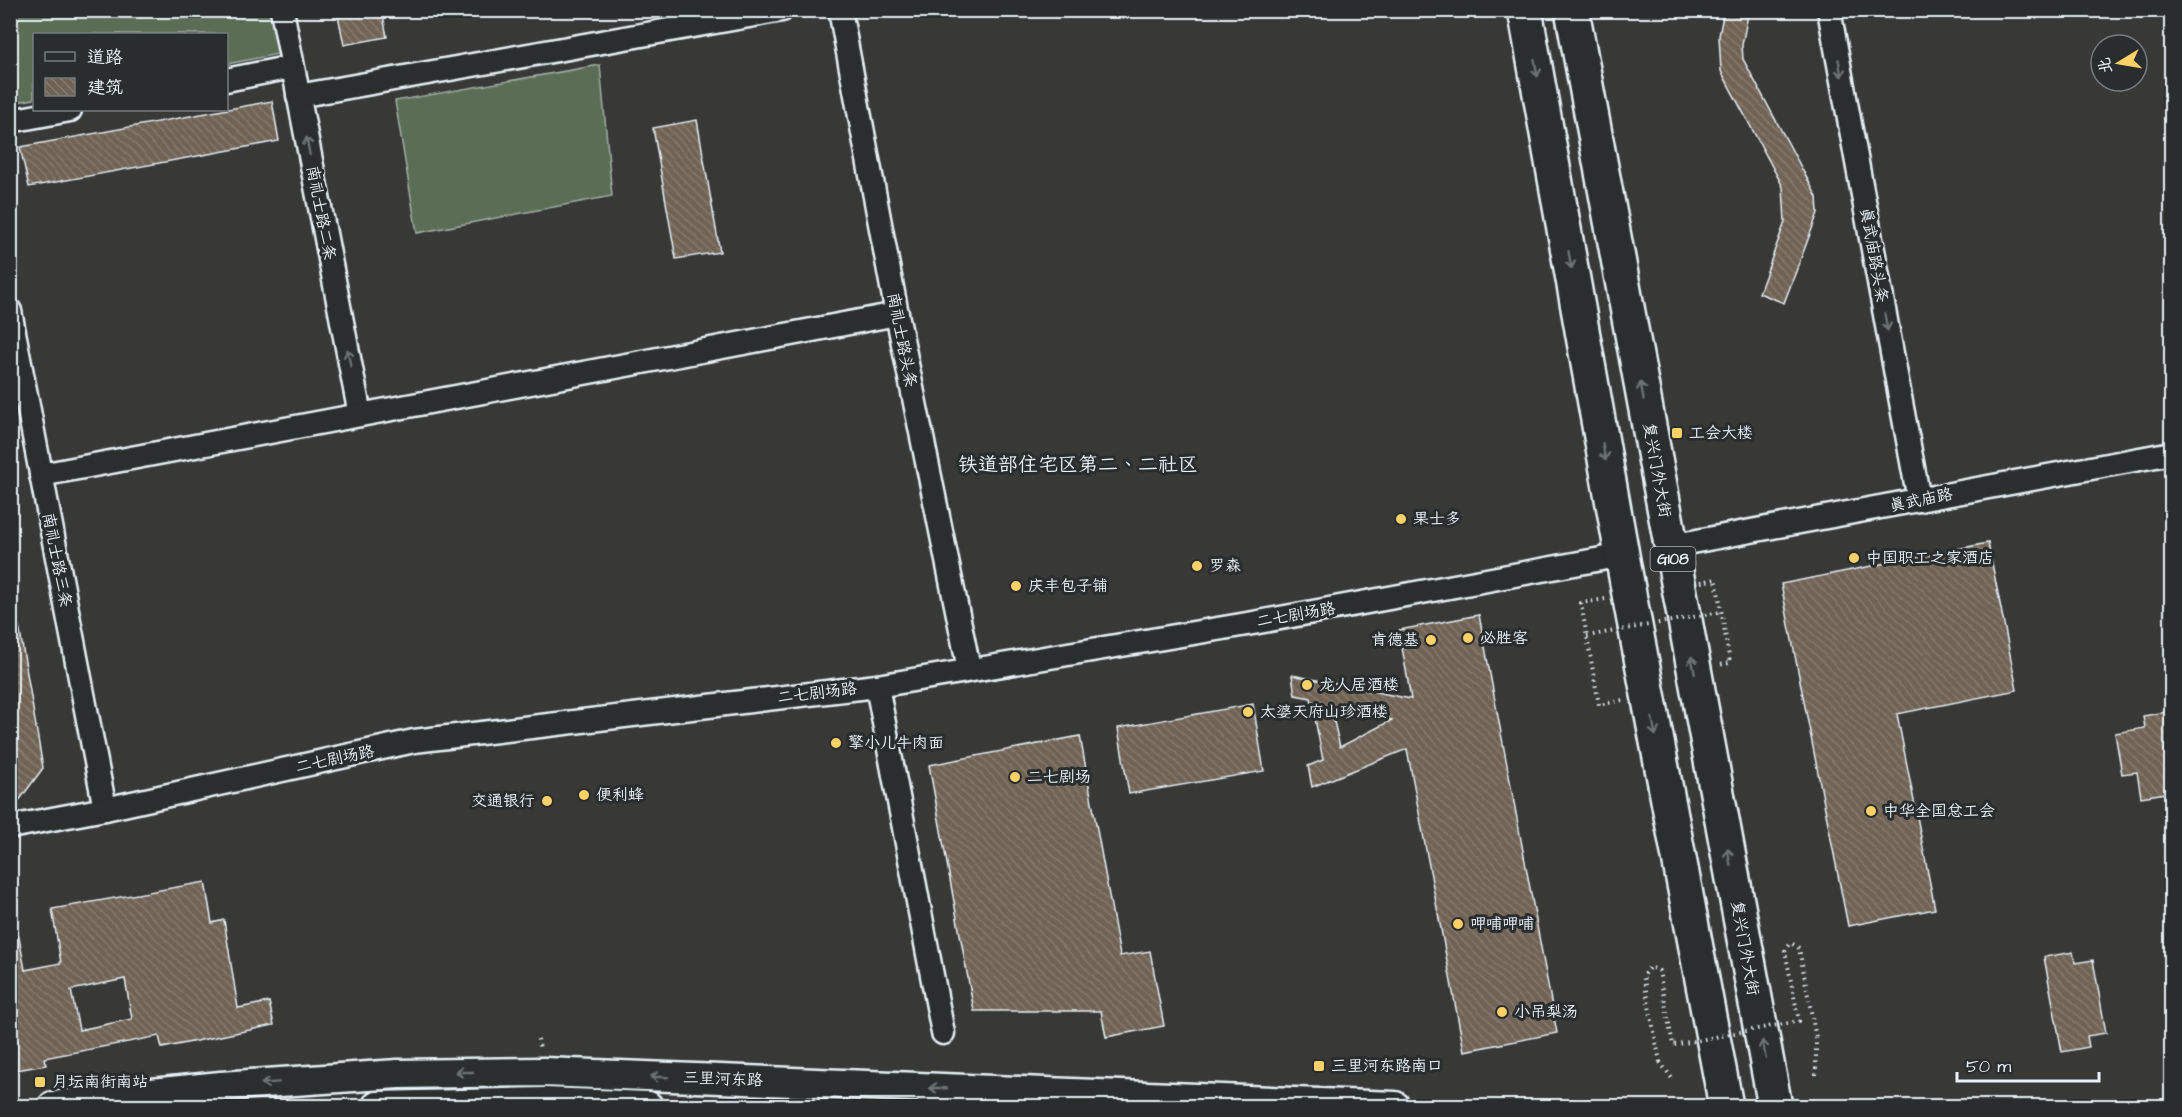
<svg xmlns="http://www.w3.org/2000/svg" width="2182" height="1117" viewBox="0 0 2182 1117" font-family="'Architects Daughter','LXGW WenKai TC',sans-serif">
	<defs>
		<pattern id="building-back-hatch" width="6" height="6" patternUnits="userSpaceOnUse" patternTransform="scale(1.5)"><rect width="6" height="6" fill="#6f6355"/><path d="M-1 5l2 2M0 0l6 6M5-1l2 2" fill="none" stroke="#847a6e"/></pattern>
	</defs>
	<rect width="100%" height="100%" fill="#383836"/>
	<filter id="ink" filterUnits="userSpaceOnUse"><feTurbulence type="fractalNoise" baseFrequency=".0167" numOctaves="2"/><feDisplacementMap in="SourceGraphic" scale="12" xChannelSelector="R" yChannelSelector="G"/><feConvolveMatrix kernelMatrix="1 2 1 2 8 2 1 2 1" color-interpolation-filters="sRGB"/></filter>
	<g filter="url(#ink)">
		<g fill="#5b6d57" stroke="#a2afa8" stroke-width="1.5">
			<path d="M 11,10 L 270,11 L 278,54 L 227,64 L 226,34 L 34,34 L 34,99 L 11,103 Z"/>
			<path d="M 600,65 L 612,196 L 417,233 L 395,101 Z"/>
		</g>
		<g fill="url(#building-back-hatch)" stroke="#e8f1f8" stroke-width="1.5" fill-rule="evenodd">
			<path d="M 337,10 L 382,10 L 387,37 L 344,45 Z"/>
			<path d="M 1724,10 L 1749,10 L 1742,45 L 1743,59 L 1817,197 L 1818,213 L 1784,303 L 1759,293 L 1785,222 L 1783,187 L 1721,71 L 1719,36 Z"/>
			<path d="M 272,101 L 279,141 L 29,187 L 20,147 Z"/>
			<path d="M 697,120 L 720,252 L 676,259 L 653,128 Z"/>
			<path d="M 1988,543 L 2017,690 L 1897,714 L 1935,909 L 1848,926 L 1781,584 Z"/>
			<path d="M 1479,615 L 1557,1033 L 1464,1051 L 1407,749 L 1312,787 L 1308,766 L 1323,760 L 1311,698 L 1295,695 L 1292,675 L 1411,699 L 1399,630 ZM 1330,705 L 1392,720 L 1340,747 Z"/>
			<path d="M 19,626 L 43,768 L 10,813 L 10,627 Z"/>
			<path d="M 1253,704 L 1264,771 L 1129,794 L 1118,728 Z"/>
			<path d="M 2172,711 L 2172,792 L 2141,797 L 2137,772 L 2122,774 L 2115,733 L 2145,728 L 2143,716 Z"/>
			<path d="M 1080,736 L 1120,956 L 1150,951 L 1164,1026 L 1106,1037 L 1101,1011 L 974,1011 L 929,765 Z"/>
			<path d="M 205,882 L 212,923 L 224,920 L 238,1008 L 269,1002 L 274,1025 L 162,1048 L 159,1036 L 44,1058 L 46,1065 L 10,1071 L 10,933 L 18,932 L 25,970 L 61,963 L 52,909 ZM 125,979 L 132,1019 L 79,1030 L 71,990 Z"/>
			<path d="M 2073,952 L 2075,963 L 2093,960 L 2106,1033 L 2087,1036 L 2089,1047 L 2062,1052 L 2044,957 Z"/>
		</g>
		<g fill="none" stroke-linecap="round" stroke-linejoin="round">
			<g stroke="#e8f1f8" stroke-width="27">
				<g id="minor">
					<path d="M 282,10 L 360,415"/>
					<path d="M 840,10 L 897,314 L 969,669"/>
					<path d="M 1829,10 L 1919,500"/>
					<path d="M 226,80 L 292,67"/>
					<path d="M 298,96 L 782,10"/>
					<path d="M 10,121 L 70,110"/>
					<path d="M 10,311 L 105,809"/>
					<path d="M 41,475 L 897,314"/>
					<path d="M 1670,546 L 2172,453"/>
					<path d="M 877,686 L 943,1033"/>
					<path d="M 10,827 L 105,809 L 414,741 L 877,686 L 1253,623 L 1623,555"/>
				</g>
			</g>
			<g stroke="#e8f1f8" stroke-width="33">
				<g id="major">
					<path d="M 53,1106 L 132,1095 L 221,1086 L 398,1074 L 544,1072 L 1395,1106"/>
					<path d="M 377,1106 L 545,1102 L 648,1106"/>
				</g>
			</g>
			<g stroke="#e8f1f8" stroke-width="38">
				<g id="highway">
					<path d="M 1525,10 L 1629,594 L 1726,1106"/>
					<path d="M 1572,10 L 1775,1106"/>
				</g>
			</g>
			<g stroke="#e8f1f8" stroke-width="4" stroke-dasharray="1.5 4.5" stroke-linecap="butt">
				<path d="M 1701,582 L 1716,579 L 1730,663 L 1719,665"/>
				<path d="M 1605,599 L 1581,603 L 1599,705 L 1623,700"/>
				<path d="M 538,1039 L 540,1049"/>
				<path d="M 1660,1062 L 1674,1081"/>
				<path d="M 1816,1075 L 1816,1038"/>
			</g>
			<use href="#minor" stroke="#2a2d2e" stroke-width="22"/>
			<use href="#major" stroke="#2a2d2e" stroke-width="28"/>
			<use href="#highway" stroke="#2a2d2e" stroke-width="33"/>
			<g stroke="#e8f1f8" stroke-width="4" stroke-dasharray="1.5 4.5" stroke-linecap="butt">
				<path d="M 1587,636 L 1721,612"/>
				<path d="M 1660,1062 L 1643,975 L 1650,967 L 1659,971 L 1673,1045 L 1799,1021 L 1785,951 L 1791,943 L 1799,948 L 1816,1038"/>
			</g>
		</g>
		<defs><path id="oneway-shaft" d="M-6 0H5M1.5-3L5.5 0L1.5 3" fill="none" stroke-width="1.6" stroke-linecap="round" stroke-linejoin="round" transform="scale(1.5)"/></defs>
		<g stroke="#6c7275">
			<use href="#oneway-shaft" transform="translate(1536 68) rotate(80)"/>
			<use href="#oneway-shaft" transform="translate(1840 68) rotate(80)"/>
			<use href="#oneway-shaft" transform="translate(308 146) rotate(-101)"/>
			<use href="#oneway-shaft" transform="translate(1570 260) rotate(80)"/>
			<use href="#oneway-shaft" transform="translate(1886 322) rotate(80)"/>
			<use href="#oneway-shaft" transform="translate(349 358) rotate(-101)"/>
			<use href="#oneway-shaft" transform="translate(1642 391) rotate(-100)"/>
			<use href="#oneway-shaft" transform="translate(1604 452) rotate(80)"/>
			<use href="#oneway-shaft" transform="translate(1693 665) rotate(-101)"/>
			<use href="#oneway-shaft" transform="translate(1654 727) rotate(79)"/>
			<use href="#oneway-shaft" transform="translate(1729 857) rotate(-100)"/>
			<use href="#oneway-shaft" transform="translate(1764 1049) rotate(-100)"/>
			<use href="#oneway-shaft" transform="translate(464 1072) rotate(180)"/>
			<use href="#oneway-shaft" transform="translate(659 1077) rotate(-178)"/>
			<use href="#oneway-shaft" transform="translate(270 1083) rotate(176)"/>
			<use href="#oneway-shaft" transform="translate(938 1088) rotate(-178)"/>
		</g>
	</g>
	<g fill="#ffd166" stroke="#2a2d2e" stroke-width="2">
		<rect x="1671" y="427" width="12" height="12" rx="3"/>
		<circle cx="1401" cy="519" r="6"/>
		<circle cx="1854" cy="558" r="6"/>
		<circle cx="1197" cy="566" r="6"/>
		<circle cx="1016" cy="586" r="6"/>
		<circle cx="1468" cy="638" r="6"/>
		<circle cx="1431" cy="640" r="6"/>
		<circle cx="1307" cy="685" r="6"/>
		<circle cx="1248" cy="712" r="6"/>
		<circle cx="836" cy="743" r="6"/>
		<circle cx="1015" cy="777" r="6"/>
		<circle cx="584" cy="795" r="6"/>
		<circle cx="547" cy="801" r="6"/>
		<circle cx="1871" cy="811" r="6"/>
		<circle cx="1458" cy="924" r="6"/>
		<circle cx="1502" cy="1012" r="6"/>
		<rect x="1313" y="1060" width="12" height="12" rx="3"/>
		<rect x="34" y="1076" width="12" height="12" rx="3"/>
	</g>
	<g text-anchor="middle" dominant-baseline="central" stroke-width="6" stroke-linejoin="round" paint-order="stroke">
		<rect fill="#2a2d2e" stroke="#afb6bb" stroke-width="1.5" x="1650.5" y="547" width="45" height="24" rx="4.5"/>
		<g font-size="15" font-weight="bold" fill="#e8f1f8">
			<text x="1673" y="559">G108</text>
		</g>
		<g font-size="16" fill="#e8f1f8" stroke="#2a2d2e">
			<text transform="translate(321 213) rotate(79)">南礼士路二条</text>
			<text transform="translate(1874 255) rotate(80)">真武庙路头条</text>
			<text transform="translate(902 340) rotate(79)">南礼士路头条</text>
			<text transform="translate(1657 470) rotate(80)">复兴门外大街</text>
			<text transform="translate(1921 500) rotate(-11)">真武庙路</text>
			<text transform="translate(57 560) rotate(79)">南礼士路三条</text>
			<text transform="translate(1296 615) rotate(-10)">二七剧场路</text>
			<text transform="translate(817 693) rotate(-7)">二七剧场路</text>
			<text transform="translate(335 759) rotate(-12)">二七剧场路</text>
			<text transform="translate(1745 948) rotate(80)">复兴门外大街</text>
			<text transform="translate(723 1079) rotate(2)">三里河东路</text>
		</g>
		<g font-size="16" fill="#e8f1f8" stroke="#2a2d2e" text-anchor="start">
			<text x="1689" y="433">工会大楼</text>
			<text x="1413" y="519">果士多</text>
			<text x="1866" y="558">中国职工之家酒店</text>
			<text x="1209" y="566">罗森</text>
			<text x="1028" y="586">庆丰包子铺</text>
			<text x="1480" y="638">必胜客</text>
			<text x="1419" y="640" text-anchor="end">肯德基</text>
			<text x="1319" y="685">龙人居酒楼</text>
			<text x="1260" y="712">太婆天府山珍酒楼</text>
			<text x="848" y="743">擎小儿牛肉面</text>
			<text x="1027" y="777">二七剧场</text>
			<text x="596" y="795">便利蜂</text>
			<text x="535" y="801" text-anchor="end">交通银行</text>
			<text x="1883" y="811">中华全国总工会</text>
			<text x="1470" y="924">呷哺呷哺</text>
			<text x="1514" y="1012">小吊梨汤</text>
			<text x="1331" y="1066">三里河东路南口</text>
			<text x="52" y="1082">月坛南街南站</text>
		</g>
		<g font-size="20" fill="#e8f1f8" stroke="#2a2d2e">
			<text x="1078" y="465">铁道部住宅区第二、二社区</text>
		</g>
	</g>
	<rect width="2182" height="1117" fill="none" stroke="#2a2d2e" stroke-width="36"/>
	<rect x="18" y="18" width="2146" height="1081" fill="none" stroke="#e8f1f8" stroke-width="2" filter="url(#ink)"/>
	<rect x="33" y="33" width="195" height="78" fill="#2a2d2e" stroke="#767b7f" stroke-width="1.5"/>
	<rect x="45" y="52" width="30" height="9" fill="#2a2d2e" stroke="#767b7f" stroke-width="1.5"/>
	<text x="87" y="63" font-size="18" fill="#e8f1f8">道路</text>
	<rect x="45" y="78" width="30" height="18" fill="url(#building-back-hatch)" stroke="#767b7f" stroke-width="1.5"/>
	<text x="87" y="93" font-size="18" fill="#e8f1f8">建筑</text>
	<g transform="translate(2119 63) rotate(259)"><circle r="28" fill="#2a2d2e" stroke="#767b7f" stroke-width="1.5"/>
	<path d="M0-4.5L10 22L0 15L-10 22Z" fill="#ffd166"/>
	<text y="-9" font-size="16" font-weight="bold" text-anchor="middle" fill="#e8f1f8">北</text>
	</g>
	<path d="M1957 1072v9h142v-9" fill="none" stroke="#e8f1f8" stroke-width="3"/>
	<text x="1966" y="1072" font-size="18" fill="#e8f1f8" stroke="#2a2d2e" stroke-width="4.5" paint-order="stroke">50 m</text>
</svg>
